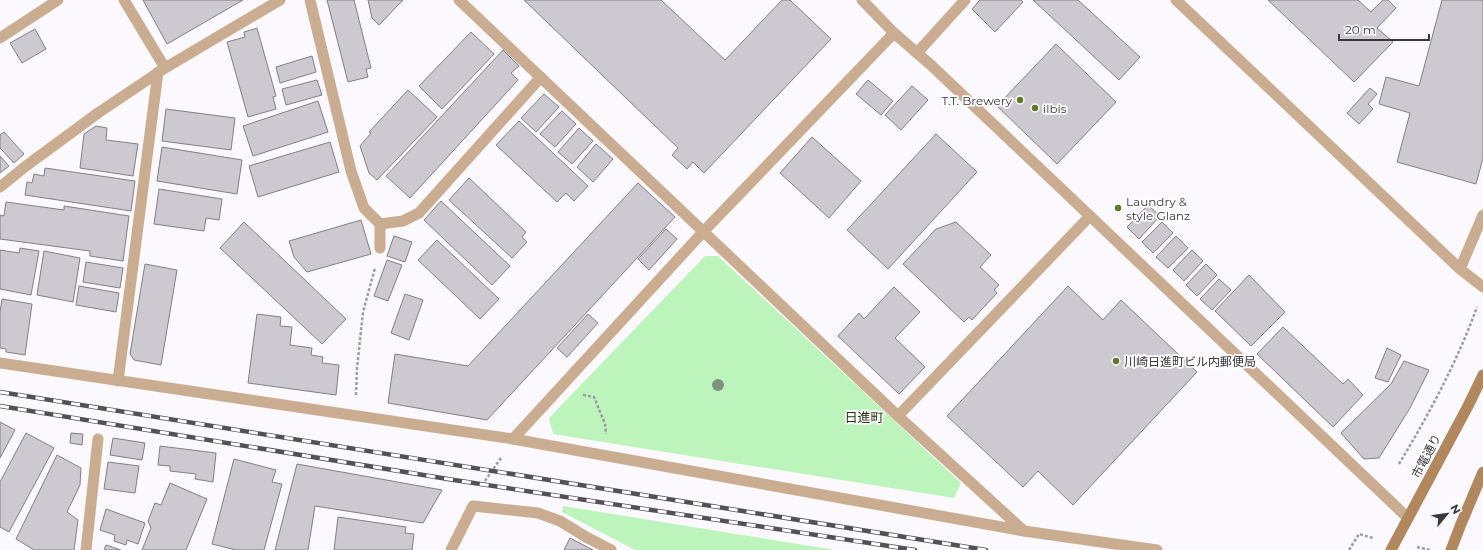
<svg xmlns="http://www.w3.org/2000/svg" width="1483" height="550" viewBox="0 0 1483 550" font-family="Montserrat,'Noto Sans JP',sans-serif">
	<rect width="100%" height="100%" fill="#fbf9fe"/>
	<g fill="#bcf4bb">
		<path d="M 705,256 L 718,256 L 961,483 L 954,498 L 553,434 L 549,418 Z"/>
		<path d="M 563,506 L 835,550 L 635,550 L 562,512 Z"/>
	</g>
	<g fill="#ccc9d1" stroke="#827f86">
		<path d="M 143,0 L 243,0 L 167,44 Z"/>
		<path d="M 327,0 L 354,0 L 371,68 L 366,69 L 368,77 L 348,82 Z"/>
		<path d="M 368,0 L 403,0 L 379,25 L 372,18 Z"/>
		<path d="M 524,0 L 661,0 L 725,60 L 782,0 L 790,0 L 831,39 L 704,173 L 693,162 L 687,169 L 672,155 L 678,148 Z"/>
		<path d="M 980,0 L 1021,0 L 1023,2 L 995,32 L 972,9 Z"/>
		<path d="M 1033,0 L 1078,0 L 1140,57 L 1119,80 Z"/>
		<path d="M 1268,0 L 1358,0 L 1371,12 L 1383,0 L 1388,0 L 1396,8 L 1377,28 L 1393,42 L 1354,82 Z"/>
		<path d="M 1442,0 L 1483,0 L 1483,158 L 1476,184 L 1397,162 L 1410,113 L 1379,104 L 1386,77 L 1419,86 Z"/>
		<path d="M 257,28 L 276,96 L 273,97 L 276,109 L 248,117 L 227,42 L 245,37 L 244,32 Z"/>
		<path d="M 35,29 L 46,49 L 22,63 L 10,43 Z"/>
		<path d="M 471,32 L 494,54 L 442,109 L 419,86 Z"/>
		<path d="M 1056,44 L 1116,102 L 1057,164 L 997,106 Z"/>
		<path d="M 503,50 L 519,66 L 511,73 L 518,80 L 410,198 L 386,176 Z"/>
		<path d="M 312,56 L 316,72 L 280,83 L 276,67 Z"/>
		<path d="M 317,80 L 322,95 L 286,105 L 282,89 Z"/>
		<path d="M 868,80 L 893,101 L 881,115 L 856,94 Z"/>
		<path d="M 912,86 L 928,100 L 901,130 L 885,115 Z"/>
		<path d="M 1370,88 L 1377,94 L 1368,104 L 1373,109 L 1359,124 L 1347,113 Z"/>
		<path d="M 408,90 L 437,117 L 377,180 L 369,173 L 360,146 L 371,133 L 369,132 Z"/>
		<path d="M 544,94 L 559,107 L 536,132 L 521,118 Z"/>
		<path d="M 318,101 L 328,132 L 253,156 L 243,126 Z"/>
		<path d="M 166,109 L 235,118 L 231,150 L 162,141 Z"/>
		<path d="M 562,111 L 576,124 L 555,147 L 540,134 Z"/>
		<path d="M 519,121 L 588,186 L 574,201 L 566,193 L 557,202 L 496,145 Z"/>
		<path d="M 96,126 L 107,128 L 106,140 L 138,144 L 133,176 L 80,168 L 84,134 Z"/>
		<path d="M 579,128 L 593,141 L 572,164 L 558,152 Z"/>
		<path d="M 4,132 L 24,154 L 14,163 L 0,148 L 0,135 Z"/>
		<path d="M 936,134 L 977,172 L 888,269 L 847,230 Z"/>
		<path d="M 812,137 L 861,181 L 829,218 L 780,173 Z"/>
		<path d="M 330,142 L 339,172 L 258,197 L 249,166 Z"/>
		<path d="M 596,144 L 613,159 L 593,182 L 577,167 Z"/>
		<path d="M 162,147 L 242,160 L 237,194 L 157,181 Z"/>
		<path d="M 0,156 L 9,166 L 0,173 Z"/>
		<path d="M 45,168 L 135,181 L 131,211 L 25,195 L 27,182 L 32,183 L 34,174 L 44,176 Z"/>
		<path d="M 469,178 L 526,232 L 522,237 L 527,242 L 512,258 L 449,200 Z"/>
		<path d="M 638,183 L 675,217 L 487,420 L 388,403 L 395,354 L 468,366 Z"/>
		<path d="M 159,189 L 222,199 L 219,220 L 206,218 L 204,231 L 154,224 Z"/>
		<path d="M 441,201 L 510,266 L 492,285 L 424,220 Z"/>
		<path d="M 6,202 L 64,210 L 64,206 L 129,216 L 123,261 L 90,256 L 90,251 L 0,239 L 0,215 L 4,216 Z"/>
		<path d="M 1148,205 L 1160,216 L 1139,239 L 1127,227 Z"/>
		<path d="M 361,220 L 371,254 L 307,272 L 294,257 L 289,241 Z"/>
		<path d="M 244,222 L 346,319 L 322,344 L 220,248 Z"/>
		<path d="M 956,222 L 991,255 L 980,267 L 999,285 L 994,290 L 997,293 L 972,320 L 969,317 L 964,322 L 903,264 L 936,229 Z"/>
		<path d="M 1162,222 L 1173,233 L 1153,253 L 1142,242 Z"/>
		<path d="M 666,229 L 677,239 L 649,270 L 638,259 Z"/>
		<path d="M 394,236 L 412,242 L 405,262 L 387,256 Z"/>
		<path d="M 1176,236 L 1188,248 L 1168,268 L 1156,257 Z"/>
		<path d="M 437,240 L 499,299 L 480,319 L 418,260 Z"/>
		<path d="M 20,248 L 39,251 L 31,295 L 0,289 L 0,250 L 19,253 Z"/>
		<path d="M 1192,250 L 1203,261 L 1184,281 L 1173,270 Z"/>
		<path d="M 44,251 L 80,258 L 73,302 L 37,295 Z"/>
		<path d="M 387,260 L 402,265 L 388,301 L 374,296 Z"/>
		<path d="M 86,262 L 123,268 L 120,288 L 83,282 Z"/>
		<path d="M 145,264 L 177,270 L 161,365 L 134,360 L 130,354 Z"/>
		<path d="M 1206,264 L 1217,275 L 1197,296 L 1186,285 Z"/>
		<path d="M 1249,275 L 1285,312 L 1251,346 L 1215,311 Z"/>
		<path d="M 1219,279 L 1231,290 L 1212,310 L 1200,299 Z"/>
		<path d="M 79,286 L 119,293 L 116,312 L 76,305 Z"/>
		<path d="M 1068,286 L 1103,320 L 1121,300 L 1197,372 L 1073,505 L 1038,471 L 1023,487 L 947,416 Z"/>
		<path d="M 894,287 L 920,312 L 895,338 L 925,367 L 899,394 L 838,336 L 859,313 L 864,319 Z"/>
		<path d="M 405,294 L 423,300 L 409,340 L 391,333 Z"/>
		<path d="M 2,299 L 32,304 L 25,355 L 6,352 L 6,349 L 0,348 L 0,312 Z"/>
		<path d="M 257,314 L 281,317 L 280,326 L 292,327 L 290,345 L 312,348 L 311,355 L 323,357 L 322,363 L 339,365 L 336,395 L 248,383 Z"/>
		<path d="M 588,314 L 598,323 L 567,357 L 557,348 Z"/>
		<path d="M 1283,327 L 1343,384 L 1348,379 L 1363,395 L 1333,427 L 1257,354 Z"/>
		<path d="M 1387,348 L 1401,355 L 1388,382 L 1375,378 Z"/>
		<path d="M 1404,361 L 1429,370 L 1410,408 L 1379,458 L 1364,459 L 1341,433 L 1391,384 Z"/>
		<path d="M 0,422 L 15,430 L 0,458 Z"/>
		<path d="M 26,433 L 54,448 L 9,532 L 0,527 L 0,482 Z"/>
		<path d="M 71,433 L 83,434 L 82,445 L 70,443 Z"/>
		<path d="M 113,438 L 145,443 L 142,460 L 110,455 Z"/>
		<path d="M 160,446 L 216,453 L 213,482 L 195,479 L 196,474 L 170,471 L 170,466 L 158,465 Z"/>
		<path d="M 57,455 L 81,468 L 80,485 L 67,512 L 78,520 L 74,550 L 34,550 L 16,539 Z"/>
		<path d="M 234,459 L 276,470 L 272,482 L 282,484 L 264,550 L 236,550 L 212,544 Z"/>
		<path d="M 108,462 L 139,466 L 135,493 L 104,489 Z"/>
		<path d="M 297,464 L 442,490 L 423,523 L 315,506 L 308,550 L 275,550 Z"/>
		<path d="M 170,483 L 207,499 L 186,550 L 142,550 L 151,528 L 148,521 L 155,503 L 161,505 Z"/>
		<path d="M 106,509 L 145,523 L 138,544 L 127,540 L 126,545 L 114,541 L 115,535 L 100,530 Z"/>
		<path d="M 338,517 L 406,527 L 405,533 L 414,534 L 412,550 L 334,550 Z"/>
		<path d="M 570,538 L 593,550 L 564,550 Z"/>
		<path d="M 106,545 L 121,550 L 104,550 Z"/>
	</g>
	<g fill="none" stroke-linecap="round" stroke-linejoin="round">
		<g stroke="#9e9ca1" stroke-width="2.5" stroke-dasharray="3 2" stroke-linecap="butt">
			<path d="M 356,395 L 357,368 L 363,312 L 375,268"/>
			<path d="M 583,395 L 594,397 L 605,424 L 606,434"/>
			<path d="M 1399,464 C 1429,414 1457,362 1477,307"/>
			<path d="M 482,485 L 501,458"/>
			<path d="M 1417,547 L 1430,550"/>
			<path d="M 1349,550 L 1359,534 L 1373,538"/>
		</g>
		<g stroke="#caad91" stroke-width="11">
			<path d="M 310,0 L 351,171 L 364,208 L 380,224 L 380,248"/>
			<path d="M 0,38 L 58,0"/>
			<path d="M 165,68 L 280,0"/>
			<path d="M 380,224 L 403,221 L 419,213 L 541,77"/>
			<path d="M 118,381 L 158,72"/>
			<path d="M 898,416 L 1090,216"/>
			<path d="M 86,550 L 98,439"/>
			<path d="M 451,550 L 473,506 L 538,513 L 560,521 L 586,537 L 611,550"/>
		</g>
		<g stroke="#caad91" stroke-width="11">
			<path d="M 459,0 L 898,416 L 1024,531"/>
			<path d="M 862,0 L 894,33 L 932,66 L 1408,518"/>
			<path d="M 1176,0 L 1460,269 L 1483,287"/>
			<path d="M 917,53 L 965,0"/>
			<path d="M 0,187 L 26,166 L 98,113 L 165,68 L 124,0"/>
			<path d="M 1460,269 L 1483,215"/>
			<path d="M 0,363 L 513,439 L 1024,531 L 1157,550"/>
			<path d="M 513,439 L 703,232 L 894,33"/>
		</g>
		<g stroke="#b1875d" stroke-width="11">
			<path d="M 1391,550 L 1468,406 L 1483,375"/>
			<path d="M 1451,550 L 1461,524 L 1483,472"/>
		</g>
		<g stroke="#535156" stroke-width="4.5">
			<g id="rail">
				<path d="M 0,392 L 986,550"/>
				<path d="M 0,406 L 454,480 L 915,550"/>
			</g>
		</g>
		<use href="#rail" stroke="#fff" stroke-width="3" stroke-dasharray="9" stroke-linecap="butt"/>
	</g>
	<circle fill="#7c947f" cx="718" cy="385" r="6"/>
	<g fill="#5f7a2e" stroke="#fff" stroke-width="1.5">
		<circle cx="1020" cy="100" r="4"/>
		<circle cx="1035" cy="108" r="4"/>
		<circle cx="1118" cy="208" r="4"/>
		<circle cx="1116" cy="361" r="4"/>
	</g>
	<g text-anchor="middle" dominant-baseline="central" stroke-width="3.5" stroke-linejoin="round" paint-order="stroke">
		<g font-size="12" fill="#3a383c" stroke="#fff" text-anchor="start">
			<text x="1012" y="100" text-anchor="end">T.T. Brewery</text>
			<text x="1043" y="108">ilbis</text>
			<text x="1126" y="201">Laundry &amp;<tspan x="1126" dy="14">style Glanz</tspan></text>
			<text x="1124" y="361">川崎日進町ビル内郵便局</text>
		</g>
		<g font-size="12" fill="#3a383c" stroke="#fff">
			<text transform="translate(1426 456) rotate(-62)">市電通り</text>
		</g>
		<g font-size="13" fill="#23300b" stroke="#fff">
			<text x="864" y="417">日進町</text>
		</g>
	</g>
	<g transform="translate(1447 514) rotate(61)" stroke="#ffffff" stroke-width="3" paint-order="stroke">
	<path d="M0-3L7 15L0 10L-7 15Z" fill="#3a383c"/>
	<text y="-6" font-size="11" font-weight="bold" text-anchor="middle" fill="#3a383c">N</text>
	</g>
	<path d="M1339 34v6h90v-6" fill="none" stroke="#3a383c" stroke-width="2"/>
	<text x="1345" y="34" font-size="12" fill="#3a383c" stroke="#ffffff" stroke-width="3" paint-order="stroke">20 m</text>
</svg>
